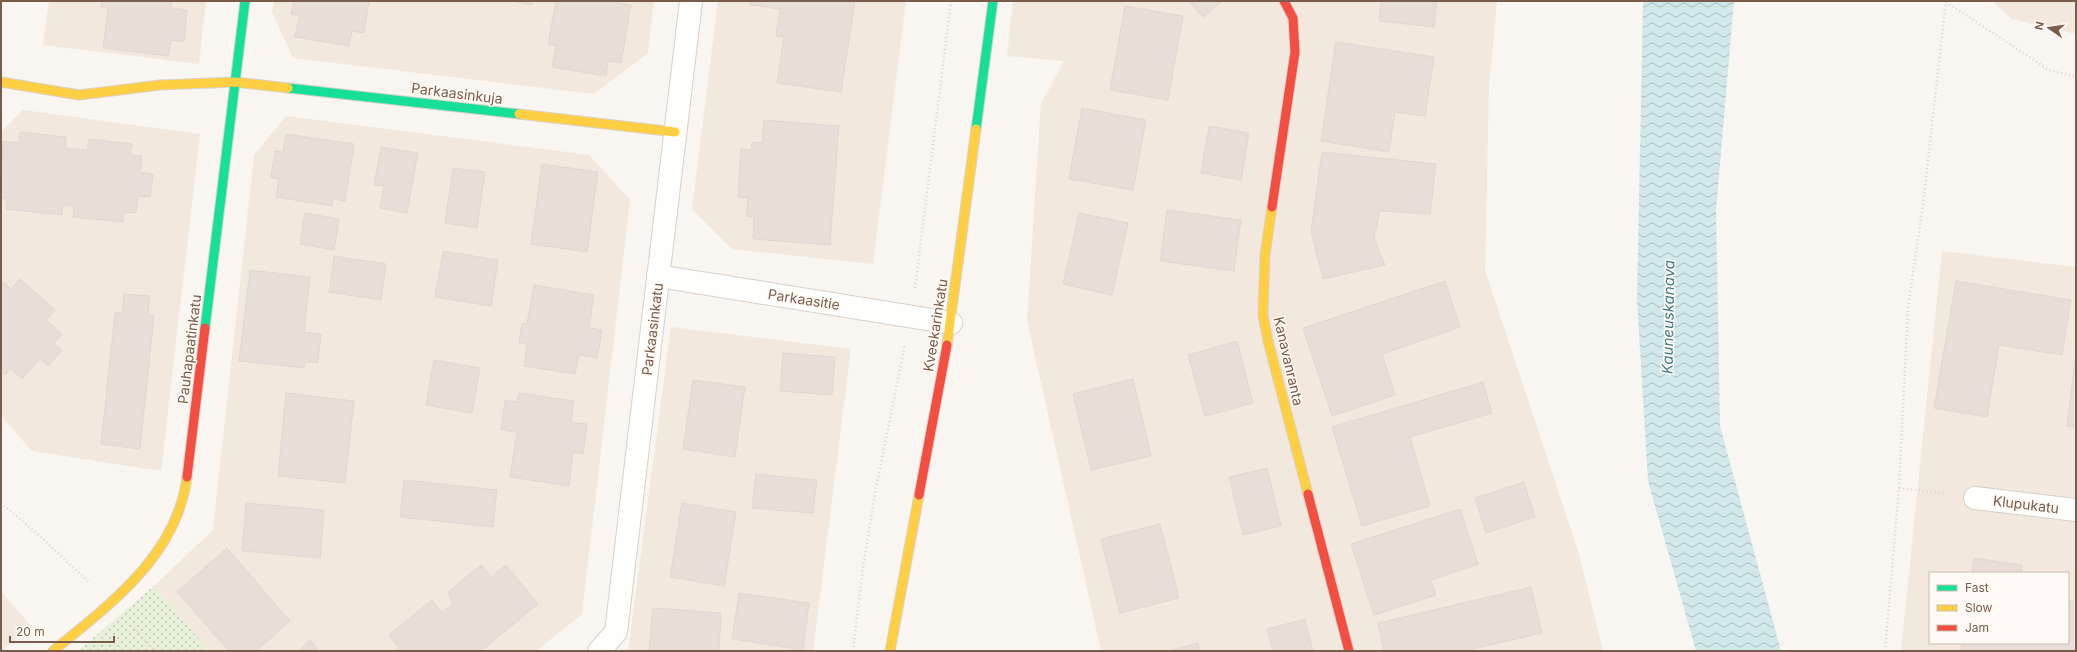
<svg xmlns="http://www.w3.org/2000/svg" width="2077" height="652" viewBox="0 0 2077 652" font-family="Inter,sans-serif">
	<defs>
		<pattern id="park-dots" width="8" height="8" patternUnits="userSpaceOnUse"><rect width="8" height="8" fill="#e7f0db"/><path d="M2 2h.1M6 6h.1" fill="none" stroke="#c0c6b4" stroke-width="1.8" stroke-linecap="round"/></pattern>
		<pattern id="water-waves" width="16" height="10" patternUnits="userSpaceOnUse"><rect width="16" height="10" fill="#d0e8ea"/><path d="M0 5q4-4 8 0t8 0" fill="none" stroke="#aebfc0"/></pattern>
	</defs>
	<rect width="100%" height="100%" fill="#f9f5f0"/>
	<g fill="#f2e8de" fill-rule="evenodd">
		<path d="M 49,1 L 206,1 L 199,64 L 43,45 Z"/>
		<path d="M 274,1 L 654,1 L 648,53 L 594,94 L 293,58 L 272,12 Z"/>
		<path d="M 718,1 L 906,1 L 873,264 L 732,249 L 692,209 Z"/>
		<path d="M 1013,1 L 1497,1 L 1489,87 L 1485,270 L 1578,551 L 1603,651 L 1101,651 L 1027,320 L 1041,104 L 1064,61 L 1007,56 Z"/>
		<path d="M 1992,1 L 2076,1 L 2076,34 L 2012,19 Z"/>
		<path d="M 23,110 L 200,134 L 161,471 L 32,451 L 1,416 L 1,132 Z"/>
		<path d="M 286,116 L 589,155 L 630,200 L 582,614 L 536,651 L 209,651 L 154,586 L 213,530 L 254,155 Z"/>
		<path d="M 1942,251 L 2076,267 L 2076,651 L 1901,651 ZM 1930,573 L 2068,573 L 2068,643 L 1930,643 Z"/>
		<path d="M 671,327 L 851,349 L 813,651 L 628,651 Z"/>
		<path d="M 1,592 L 31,626 L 2,651 L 1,651 Z"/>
	</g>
	<path fill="url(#park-dots)" d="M 154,586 L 209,651 L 78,651 Z"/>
	<path fill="url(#water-waves)" d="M 1643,1 L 1734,1 L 1716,210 L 1720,426 L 1781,651 L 1696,651 L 1648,481 L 1637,300 Z"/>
	<g fill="#e6ded7" stroke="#e2d8d2">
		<path d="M 102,1 L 172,1 L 171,8 L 187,10 L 184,42 L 171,40 L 168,56 L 103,48 L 108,8 L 101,8 Z"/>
		<path d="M 294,1 L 369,1 L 364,33 L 352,31 L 349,46 L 295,37 L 299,16 L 291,14 Z"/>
		<path d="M 509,1 L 533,1 L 532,5 Z"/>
		<path d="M 556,1 L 607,1 L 631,5 L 621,63 L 608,61 L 606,76 L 552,67 L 556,46 L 548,44 Z"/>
		<path d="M 751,1 L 855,1 L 841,92 L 777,83 L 784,37 L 776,36 L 780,9 L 750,5 Z"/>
		<path d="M 1189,1 L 1222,1 L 1203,17 Z"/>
		<path d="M 1381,1 L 1437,1 L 1434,27 L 1379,21 Z"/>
		<path d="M 1125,6 L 1183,16 L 1168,100 L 1110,90 Z"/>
		<path d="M 1336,42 L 1434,57 L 1425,116 L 1395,112 L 1389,152 L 1321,141 Z"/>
		<path d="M 1082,108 L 1146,120 L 1133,190 L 1069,179 Z"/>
		<path d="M 764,120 L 839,126 L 830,245 L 753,239 L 754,217 L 746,216 L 748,198 L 738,197 L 741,149 L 751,150 L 752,142 L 762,143 Z"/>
		<path d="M 1209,126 L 1249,133 L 1241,180 L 1201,173 Z"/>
		<path d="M 20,132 L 66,137 L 65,148 L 87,150 L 89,139 L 132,144 L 130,155 L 142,156 L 140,172 L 153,174 L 150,197 L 138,196 L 136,213 L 124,212 L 123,222 L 73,217 L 74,206 L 63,205 L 62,215 L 6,209 L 7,199 L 1,198 L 3,141 L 19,143 Z"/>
		<path d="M 286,134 L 354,144 L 345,201 L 333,199 L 332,206 L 276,197 L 279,179 L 271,178 L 275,151 L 283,152 Z"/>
		<path d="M 381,147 L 418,153 L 407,213 L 380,208 L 384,186 L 374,185 Z"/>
		<path d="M 1322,152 L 1436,164 L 1430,214 L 1380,211 L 1374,238 L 1385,265 L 1323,279 L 1311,232 Z"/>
		<path d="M 542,164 L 598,172 L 587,252 L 531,244 Z"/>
		<path d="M 453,168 L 485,172 L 477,228 L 445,223 Z"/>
		<path d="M 1167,210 L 1241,220 L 1234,271 L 1160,261 Z"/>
		<path d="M 305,213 L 339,219 L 334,250 L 300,244 Z"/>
		<path d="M 1079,213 L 1128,223 L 1112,295 L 1063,284 Z"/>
		<path d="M 443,251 L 498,260 L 491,306 L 435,297 Z"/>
		<path d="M 334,256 L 386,264 L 381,300 L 329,292 Z"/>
		<path d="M 250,270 L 310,277 L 304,332 L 321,334 L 318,363 L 305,362 L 304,368 L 239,361 Z"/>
		<path d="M 20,279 L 55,310 L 46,320 L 62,334 L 54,343 L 62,350 L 48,366 L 40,359 L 22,379 L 11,369 L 5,375 L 1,372 L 1,280 L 11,289 Z"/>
		<path d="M 1445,281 L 1460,327 L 1382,354 L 1395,395 L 1332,416 L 1303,328 Z"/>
		<path d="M 1956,281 L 2071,300 L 2062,355 L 1999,345 L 1987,417 L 1934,408 Z"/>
		<path d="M 534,285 L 594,295 L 589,328 L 602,330 L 597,358 L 579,355 L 575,374 L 524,366 L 527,344 L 519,343 L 522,323 L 527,324 Z"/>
		<path d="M 124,294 L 150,296 L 148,315 L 154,316 L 140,449 L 101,444 L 115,312 L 122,313 Z"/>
		<path d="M 1237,341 L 1253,403 L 1205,416 L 1188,355 Z"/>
		<path d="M 783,353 L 835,357 L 832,395 L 780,391 Z"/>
		<path d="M 2076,354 L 2076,427 L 2067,426 Z"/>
		<path d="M 434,360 L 480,368 L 472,413 L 426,405 Z"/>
		<path d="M 1133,379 L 1151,456 L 1091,470 L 1073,394 Z"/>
		<path d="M 693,380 L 745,387 L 735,457 L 683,449 Z"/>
		<path d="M 1483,382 L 1492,413 L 1410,437 L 1430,506 L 1362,526 L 1332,427 Z"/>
		<path d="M 286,393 L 354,401 L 345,483 L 278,476 Z"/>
		<path d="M 519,393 L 574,401 L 571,422 L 587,424 L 583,454 L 573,452 L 569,486 L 510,477 L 517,432 L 501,430 L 505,400 L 517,402 Z"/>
		<path d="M 1267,468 L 1281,526 L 1243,535 L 1229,477 Z"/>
		<path d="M 756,474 L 817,480 L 813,513 L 752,508 Z"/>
		<path d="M 404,480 L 497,490 L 493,527 L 400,517 Z"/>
		<path d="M 1524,482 L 1535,517 L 1486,533 L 1475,498 Z"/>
		<path d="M 246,503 L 324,510 L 320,558 L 242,551 Z"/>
		<path d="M 682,503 L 736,512 L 724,586 L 670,577 Z"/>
		<path d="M 1460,509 L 1478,564 L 1431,580 L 1436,595 L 1374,615 L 1351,544 Z"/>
		<path d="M 1160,524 L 1179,598 L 1120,613 L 1101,539 Z"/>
		<path d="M 227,548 L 290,621 L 256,651 L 229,651 L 177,592 Z"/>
		<path d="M 1974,558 L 2022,565 L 2021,573 L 1972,573 Z"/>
		<path d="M 481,565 L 491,577 L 506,565 L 538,604 L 481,651 L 395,651 L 399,648 L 389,635 L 432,600 L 442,613 L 453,604 L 448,592 Z"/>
		<path d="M 1531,587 L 1542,633 L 1463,651 L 1384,651 L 1378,623 Z"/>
		<path d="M 739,593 L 809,603 L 803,650 L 732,639 Z"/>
		<path d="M 2068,600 L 2076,602 L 2076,651 L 1961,651 L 1962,643 L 2068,643 Z"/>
		<path d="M 653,608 L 721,613 L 719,651 L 649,651 Z"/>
		<path d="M 1305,619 L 1313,651 L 1273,651 L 1267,629 Z"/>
		<path d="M 310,640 L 319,651 L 298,651 Z"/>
		<path d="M 1198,643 L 1200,651 L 1169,651 Z"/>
	</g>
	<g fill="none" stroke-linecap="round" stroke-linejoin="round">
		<g stroke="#d7d1cb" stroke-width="24">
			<g id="street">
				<path d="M 658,276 L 951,323"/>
				<path d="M 1975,498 L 2076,510"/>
				<path d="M 599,651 L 616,632 L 691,1"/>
			</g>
		</g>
		<g stroke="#d9d2cb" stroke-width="11">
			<g id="fast">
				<path d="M 288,88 L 519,114"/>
				<path d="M 976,129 L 993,1"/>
				<path d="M 205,328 L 245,1"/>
			</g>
		</g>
		<g stroke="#d9d2cb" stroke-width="11">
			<g id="slow">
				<path d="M 1,82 L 79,95 L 160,85 L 235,82 L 288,88"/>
				<path d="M 519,114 L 675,132"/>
				<path d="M 1272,207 L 1265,255 L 1263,315 L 1268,341 L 1308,494"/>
				<path d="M 947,345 L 976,129"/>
				<path d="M 53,651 C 110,604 177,556 187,477"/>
				<path d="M 890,651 L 919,495"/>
			</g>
		</g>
		<g stroke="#d9d2cb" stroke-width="11">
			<g id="jam">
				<path d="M 1272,207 L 1295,52 L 1293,18 L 1284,1"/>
				<path d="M 187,477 L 205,328"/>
				<path d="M 1308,494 L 1349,651"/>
				<path d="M 919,495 L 947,345"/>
			</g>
		</g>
		<g stroke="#dcd5d0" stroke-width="2.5" stroke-dasharray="1 3" stroke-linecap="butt">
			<path d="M 1946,2 L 2049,70 L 2076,77"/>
			<path d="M 915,288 L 951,1"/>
			<path d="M 1899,488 L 1946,494"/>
			<path d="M 1,503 L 42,538 L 90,583"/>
			<path d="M 131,625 L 155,651"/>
			<path d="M 853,651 L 863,567 L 876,488 L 905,344"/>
			<path d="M 1885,651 L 1899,488 L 1908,308 L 1924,197 L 1946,1"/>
		</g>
		<use href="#street" stroke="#fefefd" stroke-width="22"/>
		<use href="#fast" stroke="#16e098" stroke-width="9"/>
		<use href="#slow" stroke="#ffcf43" stroke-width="9"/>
		<use href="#jam" stroke="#f24e42" stroke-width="9"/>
	</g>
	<g text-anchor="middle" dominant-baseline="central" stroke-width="3" stroke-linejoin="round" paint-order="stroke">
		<g font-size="14" fill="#7a5c4d" stroke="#fffaf3">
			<text transform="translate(457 93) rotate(7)">Parkaasinkuja</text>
			<text transform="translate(804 299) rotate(9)">Parkaasitie</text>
			<text transform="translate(935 325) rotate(-81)">Kveekarinkatu</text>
			<text transform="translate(652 329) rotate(-83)">Parkaasinkatu</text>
			<text transform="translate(189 349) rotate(-83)">Pauhapaatinkatu</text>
			<text transform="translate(1289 361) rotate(77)">Kanavanranta</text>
			<text transform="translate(2026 504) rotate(7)">Klupukatu</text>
		</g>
		<g font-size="15" font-style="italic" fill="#437c86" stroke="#fffaf3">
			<text transform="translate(1668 317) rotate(-89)">Kauneuskanava</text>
		</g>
	</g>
	<rect width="2077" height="652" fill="none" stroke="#7a5c4d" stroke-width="4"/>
	<rect x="1929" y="572" width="140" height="72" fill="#fffaf3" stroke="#cabbb1"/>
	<rect x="1937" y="585" width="20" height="6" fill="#16e098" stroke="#cabbb1"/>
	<text x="1965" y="592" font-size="12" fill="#7a5c4d">Fast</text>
	<rect x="1937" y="605" width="20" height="6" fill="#ffcf43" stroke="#cabbb1"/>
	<text x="1965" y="612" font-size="12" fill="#7a5c4d">Slow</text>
	<rect x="1937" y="625" width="20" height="6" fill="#f24e42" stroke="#cabbb1"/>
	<text x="1965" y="632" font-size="12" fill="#7a5c4d">Jam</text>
	<g transform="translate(2049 28) rotate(283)" stroke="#fffaf3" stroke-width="3" paint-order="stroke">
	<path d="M0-3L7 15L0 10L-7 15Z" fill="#7a5c4d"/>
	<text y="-6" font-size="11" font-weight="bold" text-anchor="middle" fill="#7a5c4d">N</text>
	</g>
	<path d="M10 636v6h104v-6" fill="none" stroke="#7a5c4d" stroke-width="2"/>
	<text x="16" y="636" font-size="12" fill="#7a5c4d" stroke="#fffaf3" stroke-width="3" paint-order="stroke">20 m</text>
</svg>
